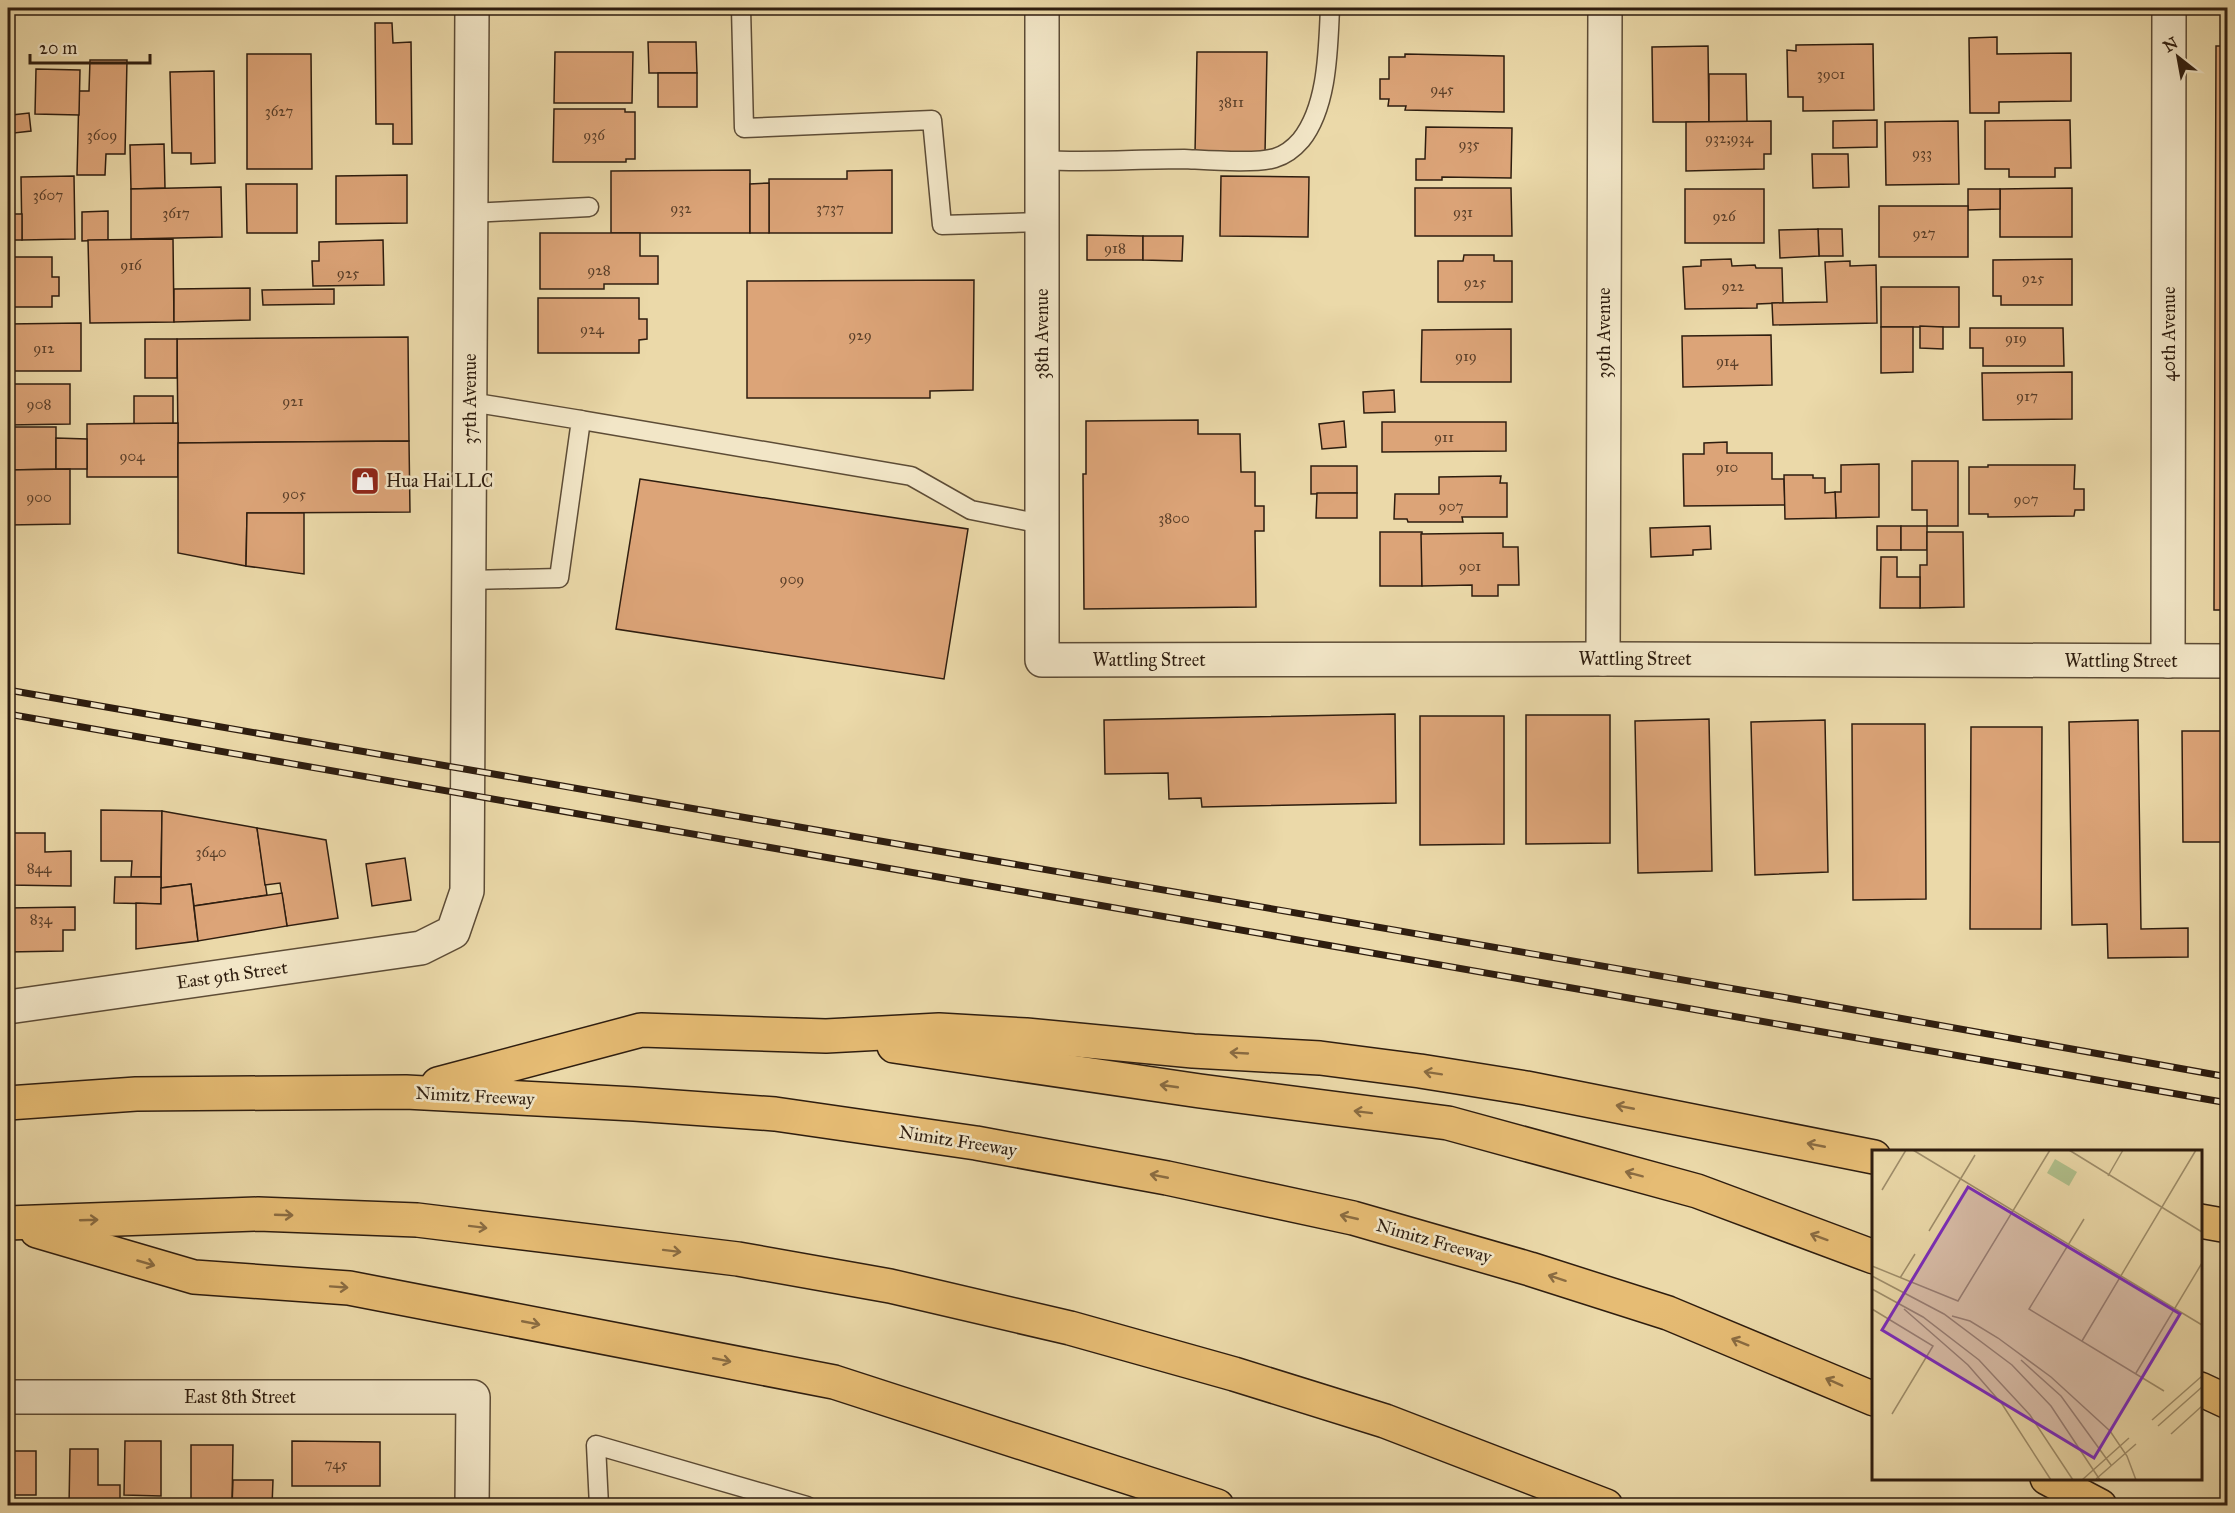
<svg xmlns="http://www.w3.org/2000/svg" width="2235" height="1513" viewBox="0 0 2235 1513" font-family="'IM FELL Great Primer',serif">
	<rect width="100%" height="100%" fill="#ebd9a9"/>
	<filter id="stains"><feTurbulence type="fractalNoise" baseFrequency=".00333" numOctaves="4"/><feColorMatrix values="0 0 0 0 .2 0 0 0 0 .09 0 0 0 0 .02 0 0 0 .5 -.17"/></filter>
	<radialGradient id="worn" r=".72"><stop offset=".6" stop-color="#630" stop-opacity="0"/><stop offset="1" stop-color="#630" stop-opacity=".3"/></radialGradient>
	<g fill="#dca478" stroke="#2e1d0f" stroke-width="1.5">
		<path d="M 375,23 L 392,23 L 393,43 L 411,42 L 412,144 L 393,144 L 393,124 L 376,124 Z"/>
		<path d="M 1997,37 L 1997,54 L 2071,53 L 2071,101 L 1999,102 L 1999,113 L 1970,113 L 1969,38 Z"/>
		<path d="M 648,42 L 696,42 L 697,73 L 649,73 Z"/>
		<path d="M 1873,44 L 1874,110 L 1803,111 L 1803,97 L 1788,97 L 1787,50 L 1796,51 L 1796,45 Z"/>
		<path d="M 1708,46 L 1709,122 L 1653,122 L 1652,47 Z"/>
		<path d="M 2216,46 L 2228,46 L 2228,610 L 2214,610 Z"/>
		<path d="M 555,52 L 633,52 L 632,103 L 554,103 Z"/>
		<path d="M 1197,52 L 1267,52 L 1265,153 L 1195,153 Z"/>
		<path d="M 247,54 L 311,54 L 312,169 L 247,169 Z"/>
		<path d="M 1405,54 L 1504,56 L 1504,112 L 1405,110 L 1406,106 L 1388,106 L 1389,99 L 1380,99 L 1380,79 L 1389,79 L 1389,57 L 1405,57 Z"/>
		<path d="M 90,60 L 127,60 L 125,154 L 106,154 L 105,175 L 77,175 L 79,91 L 89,91 Z"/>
		<path d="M 36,69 L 80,70 L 79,115 L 35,114 Z"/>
		<path d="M 214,71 L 215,163 L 191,164 L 191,153 L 172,153 L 170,72 Z"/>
		<rect x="658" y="73" width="39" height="34"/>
		<path d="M 1709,74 L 1746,74 L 1747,122 L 1709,122 Z"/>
		<path d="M 554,109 L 625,109 L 625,112 L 635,112 L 635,159 L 626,159 L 626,162 L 553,162 Z"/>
		<path d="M 29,113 L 31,131 L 14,133 L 12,115 Z"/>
		<path d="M 1877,120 L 1877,147 L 1833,148 L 1833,121 Z"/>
		<path d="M 2070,120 L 2071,168 L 2055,168 L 2055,177 L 2009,177 L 2009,169 L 1985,169 L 1985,121 Z"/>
		<path d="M 1771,121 L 1771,154 L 1764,154 L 1764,169 L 1686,171 L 1686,122 Z"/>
		<path d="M 1958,121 L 1959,184 L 1886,185 L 1885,122 Z"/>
		<path d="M 1426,127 L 1512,128 L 1511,178 L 1442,177 L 1442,180 L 1416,180 L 1416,159 L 1425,159 Z"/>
		<path d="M 164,144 L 165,188 L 131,189 L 130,145 Z"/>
		<path d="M 1812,154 L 1848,154 L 1849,187 L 1813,188 Z"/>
		<path d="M 750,170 L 750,233 L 611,233 L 611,171 Z"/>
		<path d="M 892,170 L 892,233 L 769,233 L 769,179 L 847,179 L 847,171 Z"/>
		<path d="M 407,175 L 407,223 L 336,224 L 336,176 Z"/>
		<path d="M 74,176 L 75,239 L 22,240 L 21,177 Z"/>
		<path d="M 1221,176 L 1309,177 L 1308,237 L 1220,236 Z"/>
		<path d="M 769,183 L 769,233 L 750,233 L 750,184 Z"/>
		<path d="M 246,184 L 297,184 L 297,233 L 247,233 Z"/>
		<path d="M 221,187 L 222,237 L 131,239 L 131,189 Z"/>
		<path d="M 1415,188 L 1511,188 L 1512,236 L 1415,236 Z"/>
		<path d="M 2072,188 L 2072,237 L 2000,237 L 2000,189 Z"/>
		<rect x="1685" y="189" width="79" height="54"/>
		<path d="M 1968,189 L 2000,189 L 2000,209 L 1968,210 Z"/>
		<rect x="1879" y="206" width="89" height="51"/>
		<path d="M 108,211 L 108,240 L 82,241 L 82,212 Z"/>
		<rect x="8" y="214" width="14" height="26"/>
		<path d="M 1818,229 L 1842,229 L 1843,256 L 1819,256 Z"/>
		<path d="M 1818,229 L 1819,256 L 1780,258 L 1779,230 Z"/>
		<path d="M 540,233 L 640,233 L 640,256 L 658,256 L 658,284 L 604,284 L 604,289 L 540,289 Z"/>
		<path d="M 1087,235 L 1143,236 L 1143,260 L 1087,260 Z"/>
		<path d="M 1143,236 L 1183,236 L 1182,261 L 1143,260 Z"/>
		<path d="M 173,239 L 174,322 L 90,323 L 88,240 Z"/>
		<path d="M 383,240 L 384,285 L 313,286 L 312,261 L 319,261 L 319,242 Z"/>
		<path d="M 1464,255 L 1494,255 L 1494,261 L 1512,261 L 1512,302 L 1438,302 L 1438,261 L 1463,261 Z"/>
		<path d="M 8,257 L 52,257 L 52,277 L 59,277 L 59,296 L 52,296 L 52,307 L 8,307 Z"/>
		<path d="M 1731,259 L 1732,266 L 1755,265 L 1756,268 L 1782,268 L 1783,303 L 1757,304 L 1757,308 L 1685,309 L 1683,267 L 1701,266 L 1701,260 Z"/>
		<path d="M 2072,259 L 2072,305 L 2001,305 L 2001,296 L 1993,296 L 1993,260 Z"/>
		<path d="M 1850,261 L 1850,266 L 1876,265 L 1877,323 L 1773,325 L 1772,303 L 1827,302 L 1825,262 Z"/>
		<path d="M 974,280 L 973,390 L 930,391 L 930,398 L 747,398 L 747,281 Z"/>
		<rect x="1881" y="287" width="78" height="40"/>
		<path d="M 250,288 L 250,320 L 174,322 L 174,289 Z"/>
		<path d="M 334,289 L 334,304 L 263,305 L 262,290 Z"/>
		<path d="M 538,298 L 639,298 L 639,319 L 647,319 L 647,339 L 639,340 L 639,353 L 538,353 Z"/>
		<path d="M 81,323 L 81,371 L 8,371 L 8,324 Z"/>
		<path d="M 1920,326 L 1943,327 L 1943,349 L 1920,348 Z"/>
		<path d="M 1881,327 L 1913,327 L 1913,372 L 1881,373 Z"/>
		<path d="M 1970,328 L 2063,328 L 2064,366 L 1983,366 L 1983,348 L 1970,348 Z"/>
		<path d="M 1511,329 L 1511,382 L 1421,382 L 1422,330 Z"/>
		<path d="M 1771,335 L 1772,385 L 1683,387 L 1682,336 Z"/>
		<path d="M 408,337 L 409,441 L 178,443 L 177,339 Z"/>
		<rect x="145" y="339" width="32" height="39"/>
		<path d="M 2072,372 L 2072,419 L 1983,420 L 1982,373 Z"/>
		<path d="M 8,378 L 12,378 L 12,384 L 70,384 L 70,424 L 8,425 Z"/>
		<path d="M 1394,390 L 1395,412 L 1364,413 L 1363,392 Z"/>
		<rect x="134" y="396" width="39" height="28"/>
		<path d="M 1198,420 L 1198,434 L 1240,434 L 1241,472 L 1255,472 L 1255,506 L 1264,506 L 1264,531 L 1255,531 L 1256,607 L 1084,609 L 1083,474 L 1086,474 L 1086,421 Z"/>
		<path d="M 1344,421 L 1346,447 L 1322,449 L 1319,424 Z"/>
		<path d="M 1382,422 L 1506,422 L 1506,451 L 1382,452 Z"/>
		<path d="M 178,423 L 178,477 L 87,477 L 87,424 Z"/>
		<path d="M 8,427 L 56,427 L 56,469 L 8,470 Z"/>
		<path d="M 56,438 L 87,439 L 87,469 L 56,469 Z"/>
		<path d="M 409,441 L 410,512 L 247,513 L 246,566 L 178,553 L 178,443 Z"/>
		<path d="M 1727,442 L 1727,453 L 1772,453 L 1772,479 L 1784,479 L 1785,505 L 1684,506 L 1683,454 L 1704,454 L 1704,443 Z"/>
		<path d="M 1912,461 L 1958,461 L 1958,526 L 1927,526 L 1927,510 L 1912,510 Z"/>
		<path d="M 1879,464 L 1879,517 L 1836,518 L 1835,492 L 1841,492 L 1841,465 Z"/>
		<path d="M 1988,465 L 2075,465 L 2074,489 L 2084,489 L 2084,510 L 2075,510 L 2074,516 L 1988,517 L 1988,514 L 1969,514 L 1969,467 L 1988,467 Z"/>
		<path d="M 1311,466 L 1357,466 L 1357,493 L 1311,494 Z"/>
		<path d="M 70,469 L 70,524 L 8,525 L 8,470 Z"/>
		<path d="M 1784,475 L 1813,475 L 1813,478 L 1825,478 L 1825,493 L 1835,492 L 1836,518 L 1785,519 Z"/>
		<path d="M 1501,476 L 1500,483 L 1507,483 L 1507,517 L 1462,517 L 1463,522 L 1408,522 L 1407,519 L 1394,519 L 1395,494 L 1439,494 L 1439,477 Z"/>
		<path d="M 640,479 L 968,529 L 944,679 L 616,629 Z"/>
		<path d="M 1317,493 L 1357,493 L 1357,518 L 1316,518 Z"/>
		<path d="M 247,513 L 304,513 L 304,574 L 246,566 Z"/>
		<path d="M 1710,526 L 1711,549 L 1693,550 L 1693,555 L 1651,557 L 1650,528 Z"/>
		<rect x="1877" y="526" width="24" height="24"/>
		<rect x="1901" y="526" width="26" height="24"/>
		<rect x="1380" y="532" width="42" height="54"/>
		<path d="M 1927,532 L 1963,532 L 1964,607 L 1920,608 L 1920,565 L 1927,565 Z"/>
		<path d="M 1503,533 L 1503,547 L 1518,547 L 1519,585 L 1498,585 L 1498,596 L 1472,596 L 1472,585 L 1422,586 L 1421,534 Z"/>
		<path d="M 1881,557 L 1897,557 L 1897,577 L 1920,577 L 1920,608 L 1880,608 Z"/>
		<path d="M 1395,714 L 1396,803 L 1202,807 L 1201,798 L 1169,799 L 1168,773 L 1105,774 L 1104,720 Z"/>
		<path d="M 1526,715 L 1610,715 L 1610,843 L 1526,844 Z"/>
		<path d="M 1420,716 L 1504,716 L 1504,844 L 1420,845 Z"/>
		<path d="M 1709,719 L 1712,871 L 1638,873 L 1635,721 Z"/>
		<path d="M 1825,720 L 1828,872 L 1755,875 L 1751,722 Z"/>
		<path d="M 2138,720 L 2141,929 L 2188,928 L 2188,957 L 2108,958 L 2107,924 L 2072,925 L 2069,722 Z"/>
		<path d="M 1852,724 L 1925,724 L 1926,899 L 1853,900 Z"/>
		<path d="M 1971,727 L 2042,727 L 2041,929 L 1970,929 Z"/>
		<path d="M 2182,731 L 2228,731 L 2228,842 L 2183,842 Z"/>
		<path d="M 101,810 L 162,811 L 161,877 L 131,877 L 132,861 L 101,861 Z"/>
		<path d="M 162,811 L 257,828 L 267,895 L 194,906 L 191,884 L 161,888 Z"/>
		<path d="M 257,828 L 326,840 L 338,918 L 287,926 L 280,883 L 265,885 Z"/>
		<path d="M 8,833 L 45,833 L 45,852 L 71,851 L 71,886 L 8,885 Z"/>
		<path d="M 405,858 L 411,900 L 372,906 L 366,864 Z"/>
		<path d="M 115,877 L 161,877 L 161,904 L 114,903 Z"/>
		<path d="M 191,884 L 198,941 L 136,949 L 136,903 L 161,904 L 161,888 Z"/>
		<path d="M 282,893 L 287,926 L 198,941 L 194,906 Z"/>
		<path d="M 75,907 L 75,930 L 63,930 L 63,951 L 8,952 L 8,908 Z"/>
		<path d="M 125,1441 L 161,1441 L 161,1496 L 124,1495 Z"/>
		<path d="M 292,1441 L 380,1442 L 380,1486 L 292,1486 Z"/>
		<path d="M 191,1445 L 233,1445 L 232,1506 L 191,1506 Z"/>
		<path d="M 70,1449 L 98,1449 L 98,1485 L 120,1485 L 120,1506 L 69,1506 Z"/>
		<rect x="8" y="1451" width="28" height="44"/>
		<path d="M 233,1480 L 273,1480 L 272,1506 L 232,1506 Z"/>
	</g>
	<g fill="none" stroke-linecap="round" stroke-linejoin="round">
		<g stroke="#5d4c36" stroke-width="21">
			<g id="lane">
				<path d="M 741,8 L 744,128 L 932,120 L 942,225 L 1042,222"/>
				<path d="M 1042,160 C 1090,163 1136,159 1184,159 C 1206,160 1257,164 1275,158 C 1285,155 1295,147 1301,140 C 1328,106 1328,49 1330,8"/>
				<path d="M 471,213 L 589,207"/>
				<path d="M 581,420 L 911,476 L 971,510 L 1042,524"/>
				<path d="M 469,580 L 559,578 L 581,420 L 470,402"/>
				<path d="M 599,1506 L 596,1445 L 807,1506"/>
			</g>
		</g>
		<g stroke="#5d4c36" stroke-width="36">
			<g id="street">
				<path d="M 1042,8 L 1042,660 L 1603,659 L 2228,661"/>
				<path d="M 1603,659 L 1605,8"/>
				<path d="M 2168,661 L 2169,8"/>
				<path d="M 8,1007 L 421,948 L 453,932 L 467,891 L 472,8"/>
				<path d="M 8,1397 L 473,1397 L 472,1506"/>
			</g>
		</g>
		<g stroke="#2e1d0f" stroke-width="36">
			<g id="highway">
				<path d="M 894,1046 L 1200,1091 L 1448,1123 L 1697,1191 L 1874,1257"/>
				<path d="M 438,1084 L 641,1030 L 826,1036 L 939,1030 L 1026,1035 L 1193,1051 L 1320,1058 L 1420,1071 L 1526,1088 L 1874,1157"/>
				<path d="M 8,1103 L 136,1094 L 406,1092 L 634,1104 L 775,1114 L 976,1143 L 1167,1178 L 1353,1218 L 1530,1269 L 1668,1313 L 1874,1399"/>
				<path d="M 2200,1221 L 2228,1226"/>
				<path d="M 8,1223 L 258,1214 L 417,1220 L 738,1259 L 890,1286 L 1070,1328 L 1234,1374 L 1385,1421 L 1606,1506"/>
				<path d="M 37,1231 L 194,1277 L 349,1288 L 834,1382 L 1217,1506"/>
				<path d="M 2200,1389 L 2228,1402"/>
				<path d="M 2047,1478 L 2100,1506"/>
			</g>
		</g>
		<use href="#lane" stroke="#f2e6c7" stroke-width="18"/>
		<use href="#street" stroke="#f2e6c7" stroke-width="33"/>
		<use href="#highway" stroke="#e6bc74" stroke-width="33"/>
		<g stroke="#2e1d0f" stroke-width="7">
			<g id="rail">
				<path d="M 8,690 L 1793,999 L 2228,1077"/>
				<path d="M 8,714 L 2228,1103"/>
			</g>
		</g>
		<use href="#rail" stroke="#f2e6c7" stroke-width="4.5" stroke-dasharray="14" stroke-linecap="butt"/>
	</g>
	<defs><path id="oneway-shaft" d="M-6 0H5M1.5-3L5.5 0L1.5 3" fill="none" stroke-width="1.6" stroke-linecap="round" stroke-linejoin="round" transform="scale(1.5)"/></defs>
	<g stroke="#8a6c42">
		<use href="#oneway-shaft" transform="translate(1239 1053) rotate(-177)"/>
		<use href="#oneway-shaft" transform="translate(1433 1073) rotate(-171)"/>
		<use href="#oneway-shaft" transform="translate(1169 1086) rotate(-172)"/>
		<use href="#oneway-shaft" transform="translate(1625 1107) rotate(-169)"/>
		<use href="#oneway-shaft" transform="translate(1363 1112) rotate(-173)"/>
		<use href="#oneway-shaft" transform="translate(1816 1145) rotate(-169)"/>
		<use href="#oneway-shaft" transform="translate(1634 1174) rotate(-165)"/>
		<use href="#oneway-shaft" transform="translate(1159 1176) rotate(-169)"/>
		<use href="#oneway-shaft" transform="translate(284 1215) rotate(2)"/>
		<use href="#oneway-shaft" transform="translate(1349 1217) rotate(-167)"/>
		<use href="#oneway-shaft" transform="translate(89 1220) rotate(-2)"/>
		<use href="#oneway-shaft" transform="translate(478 1227) rotate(7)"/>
		<use href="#oneway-shaft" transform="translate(1819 1237) rotate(-160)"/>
		<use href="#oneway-shaft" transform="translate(672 1251) rotate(7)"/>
		<use href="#oneway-shaft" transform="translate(146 1263) rotate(16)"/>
		<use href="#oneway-shaft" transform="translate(1557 1278) rotate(-162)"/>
		<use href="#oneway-shaft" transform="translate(339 1287) rotate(4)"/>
		<use href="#oneway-shaft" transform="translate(531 1323) rotate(11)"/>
		<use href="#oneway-shaft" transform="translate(1740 1342) rotate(-158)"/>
		<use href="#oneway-shaft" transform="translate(722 1360) rotate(11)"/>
		<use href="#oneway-shaft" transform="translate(1834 1382) rotate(-156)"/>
	</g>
	<defs>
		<g id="shop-square" transform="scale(1.5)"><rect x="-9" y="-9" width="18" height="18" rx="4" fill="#8f2418" stroke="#f2e6c7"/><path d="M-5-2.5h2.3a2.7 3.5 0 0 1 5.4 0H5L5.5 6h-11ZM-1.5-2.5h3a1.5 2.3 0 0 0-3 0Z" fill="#fff"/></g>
	</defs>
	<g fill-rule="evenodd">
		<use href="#shop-square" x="365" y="481"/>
	</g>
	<g text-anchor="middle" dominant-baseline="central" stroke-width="5" stroke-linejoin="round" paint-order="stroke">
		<g font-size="15" fill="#5a3f29">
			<text x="1831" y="74">3901</text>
			<text x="1442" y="89">945</text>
			<text x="1231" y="102">3811</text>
			<text x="279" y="111">3627</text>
			<text x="102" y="135">3609</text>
			<text x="594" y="135">936</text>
			<text x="1729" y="138">932;934</text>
			<text x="1469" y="144">935</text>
			<text x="1922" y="153">933</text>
			<text x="48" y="195">3607</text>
			<text x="681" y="208">932</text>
			<text x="830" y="208">3737</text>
			<text x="1463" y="212">931</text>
			<text x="176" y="213">3617</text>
			<text x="1724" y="216">926</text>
			<text x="1924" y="233">927</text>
			<text x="1115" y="248">918</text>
			<text x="131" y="265">916</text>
			<text x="599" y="270">928</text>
			<text x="348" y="273">925</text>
			<text x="2033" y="278">925</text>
			<text x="1475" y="282">925</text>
			<text x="1733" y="286">922</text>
			<text x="592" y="329">924</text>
			<text x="860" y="335">929</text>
			<text x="2016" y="338">919</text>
			<text x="44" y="348">912</text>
			<text x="1466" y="356">919</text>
			<text x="1727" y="361">914</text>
			<text x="2027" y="396">917</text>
			<text x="293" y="401">921</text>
			<text x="39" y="404">908</text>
			<text x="1444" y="437">911</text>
			<text x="132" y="456">904</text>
			<text x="1727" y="467">910</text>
			<text x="294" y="494">905</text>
			<text x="39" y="497">900</text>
			<text x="2026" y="499">907</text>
			<text x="1451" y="506">907</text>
			<text x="1174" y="518">3800</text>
			<text x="1470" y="566">901</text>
			<text x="792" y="579">909</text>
			<text x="211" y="852">3640</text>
			<text x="39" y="868">844</text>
			<text x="41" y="919">834</text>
			<text x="336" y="1464">745</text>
		</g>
		<g font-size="18" fill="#2e1d0f" stroke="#f2e6c7">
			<text transform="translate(1604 333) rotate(-90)">39th Avenue</text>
			<text transform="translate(1042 334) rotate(-90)">38th Avenue</text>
			<text transform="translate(2169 334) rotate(-90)">40th Avenue</text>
			<text transform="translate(470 399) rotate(-90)">37th Avenue</text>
			<text x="1635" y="659">Wattling Street</text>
			<text x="1149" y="660">Wattling Street</text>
			<text x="2121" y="661">Wattling Street</text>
			<text transform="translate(232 975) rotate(-8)">East 9th Street</text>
			<text transform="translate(475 1096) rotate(3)">Nimitz Freeway</text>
			<text transform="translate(958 1141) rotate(9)">Nimitz Freeway</text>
			<text transform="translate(1434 1241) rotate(16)">Nimitz Freeway</text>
			<text x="240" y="1397">East 8th Street</text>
		</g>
		<g font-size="18" fill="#2e1d0f" stroke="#f2e6c7" text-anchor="start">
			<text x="386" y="481">Hua Hai LLC</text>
		</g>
	</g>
	<g transform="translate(1872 1150)">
		<rect width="330" height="330" fill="#ebd9a9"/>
		<path d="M 183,9 L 205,22 L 197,36 L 175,23 Z" fill="#b1c08c"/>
		<path fill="none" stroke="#9f8e6b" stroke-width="1.5" d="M 41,0 L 330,175M 197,0 L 330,82M 236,26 L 251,0M 10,40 L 34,0M 212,69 L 157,159 L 292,241M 57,81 L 103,5M 0,116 L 86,151 L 178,0M 0,126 L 72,164 L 140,215 L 179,256 L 228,330M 28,128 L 43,104M 0,139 L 51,167 L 107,210 L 158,265 L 201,330M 0,159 L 61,196 L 20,264M 32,159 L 96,215 L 130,254 L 179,330M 80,166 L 98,171 L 126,188 L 179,227 L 238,281 L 255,306 L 264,330M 210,191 L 324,0M 149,210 L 189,246 L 239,315M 264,223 L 330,113M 280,270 L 330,226M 286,276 L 330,237M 299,284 L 330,256M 224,329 L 264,294M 210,330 L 257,288"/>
		<path fill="#7b2cbf" fill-opacity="0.15" stroke="#7b2cbf" stroke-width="3" d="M 96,37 L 308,164 L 222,308 L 10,180 Z"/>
		<rect width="330" height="330" fill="none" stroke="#2e1d0f" stroke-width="3"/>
	</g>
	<rect width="2235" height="1513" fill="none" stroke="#ebd9a9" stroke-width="30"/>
	<rect x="9" y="9" width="2217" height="1495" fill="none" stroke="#2e1d0f" stroke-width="3"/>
	<rect x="15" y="15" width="2205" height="1483" fill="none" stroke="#2e1d0f" stroke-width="1.5"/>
	<g transform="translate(2178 57) rotate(329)" stroke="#f2e6c7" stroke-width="4.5" paint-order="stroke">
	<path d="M0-4.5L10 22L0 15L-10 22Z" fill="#2e1d0f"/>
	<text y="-9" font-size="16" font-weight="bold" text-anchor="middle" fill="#2e1d0f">N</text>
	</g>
	<path d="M30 54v9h120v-9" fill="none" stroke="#2e1d0f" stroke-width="3"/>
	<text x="39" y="54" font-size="18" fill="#2e1d0f" stroke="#f2e6c7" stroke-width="4.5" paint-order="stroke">20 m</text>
	<rect width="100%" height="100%" filter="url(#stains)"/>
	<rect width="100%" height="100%" fill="url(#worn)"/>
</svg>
